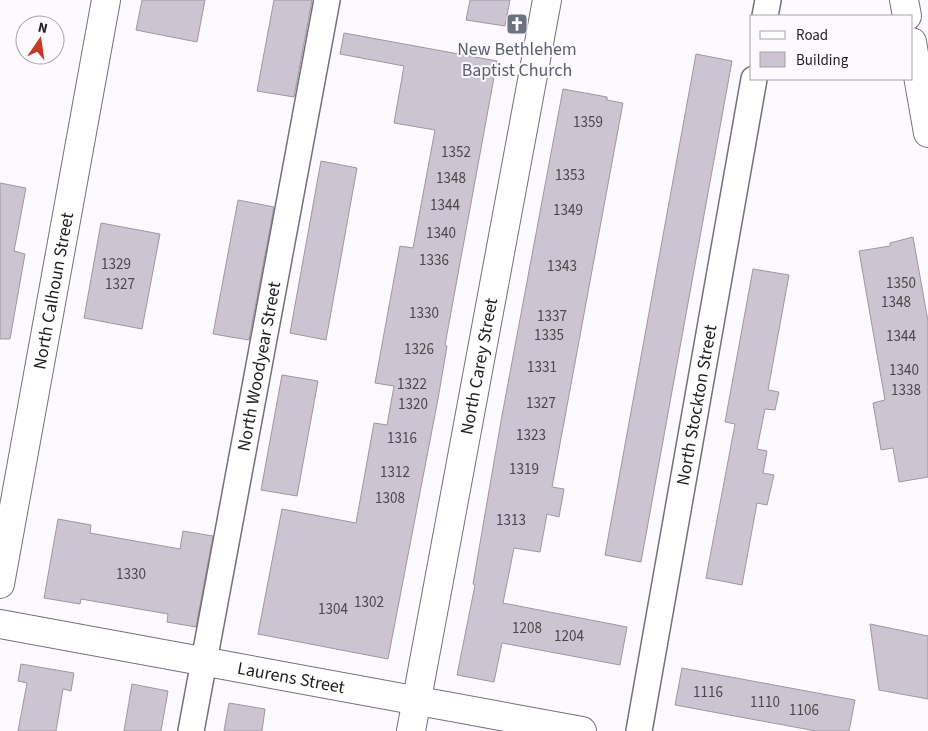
<svg xmlns="http://www.w3.org/2000/svg" width="928" height="731" viewBox="0 0 928 731" font-family="'Source Sans 3',sans-serif">
	<rect width="100%" height="100%" fill="#fdfaff"/>
	<g fill="#ccc4d0" stroke="#9e97a2">
		<path d="M 142,0 L 205,0 L 197,42 L 136,30 Z"/>
		<path d="M 274,0 L 312,0 L 294,97 L 257,91 Z"/>
		<path d="M 470,0 L 510,0 L 505,26 L 466,20 Z"/>
		<path d="M 344,33 L 497,61 L 445,345 L 447,346 L 438,399 L 388,659 L 258,634 L 282,509 L 356,523 L 374,423 L 387,425 L 394,386 L 375,383 L 400,246 L 413,248 L 435,130 L 394,123 L 404,66 L 340,54 Z"/>
		<path d="M 696,54 L 732,61 L 641,562 L 605,555 Z"/>
		<path d="M 563,89 L 607,97 L 607,100 L 623,103 L 552,487 L 564,489 L 559,517 L 547,514 L 540,552 L 514,548 L 503,603 L 627,627 L 620,665 L 502,643 L 494,682 L 457,675 L 475,585 L 473,584 L 501,421 Z"/>
		<path d="M 321,161 L 357,168 L 326,340 L 290,333 Z"/>
		<path d="M 0,183 L 26,188 L 14,251 L 25,254 L 10,339 L 0,339 Z"/>
		<path d="M 238,200 L 274,207 L 249,340 L 213,334 Z"/>
		<path d="M 101,223 L 160,234 L 142,329 L 84,318 Z"/>
		<path d="M 913,237 L 928,321 L 928,477 L 899,482 L 893,448 L 881,450 L 873,403 L 885,400 L 859,251 L 890,246 L 890,243 Z"/>
		<path d="M 753,269 L 789,275 L 768,390 L 779,392 L 775,410 L 765,409 L 757,449 L 767,451 L 763,473 L 774,475 L 767,505 L 757,503 L 742,585 L 706,578 L 735,424 L 725,422 Z"/>
		<path d="M 282,375 L 318,381 L 297,496 L 261,490 Z"/>
		<path d="M 58,519 L 91,525 L 90,533 L 180,549 L 183,531 L 213,536 L 196,627 L 167,622 L 168,614 L 81,599 L 80,604 L 44,598 Z"/>
		<path d="M 870,624 L 928,636 L 928,699 L 879,690 Z"/>
		<path d="M 21,664 L 74,673 L 71,691 L 63,689 L 56,731 L 18,731 L 27,683 L 18,681 Z"/>
		<path d="M 682,668 L 855,700 L 849,731 L 816,731 L 675,705 Z"/>
		<path d="M 132,684 L 168,691 L 161,731 L 124,731 Z"/>
		<path d="M 229,703 L 265,709 L 262,731 L 224,731 Z"/>
	</g>
	<g fill="none" stroke-linecap="round" stroke-linejoin="round">
		<g stroke="#766e7a" stroke-width="28">
			<g id="street">
				<path d="M 765,16 L 768,0"/>
				<path id="s1" d="M 191,731 L 327,0"/>
				<path id="s2" d="M 639,731 L 754,79"/>
			</g>
		</g>
		<g stroke="#766e7a" stroke-width="30">
			<g id="secondary">
				<path d="M 904,0 L 907,16"/>
				<path d="M 912,42 L 928,133"/>
				<path id="s3" d="M 0,584 L 106,0"/>
				<path id="s4" d="M 0,624 L 582,731"/>
				<path id="s5" d="M 411,731 L 547,0"/>
			</g>
		</g>
		<use href="#street" stroke="#fff" stroke-width="25"/>
		<use href="#secondary" stroke="#fff" stroke-width="28"/>
	</g>
	<defs>
		<g id="church-square" transform="scale(1.125)"><rect x="-9" y="-9" width="18" height="18" rx="4" fill="#6b7280" stroke="#fdfaff"/><path d="M-1.2-6h2.4v3.5h3.3v2.4h-3.3V6h-2.4V-.1h-3.3v-2.4h3.3Z" fill="#fff"/></g>
	</defs>
	<g fill-rule="evenodd">
		<use href="#church-square" x="517" y="24"/>
	</g>
	<g text-anchor="middle" dominant-baseline="central" stroke-width="4" stroke-linejoin="round" paint-order="stroke">
		<g font-size="15" fill="#4b474d">
			<text x="588" y="122">1359</text>
			<text x="456" y="152">1352</text>
			<text x="570" y="175">1353</text>
			<text x="451" y="178">1348</text>
			<text x="445" y="205">1344</text>
			<text x="568" y="210">1349</text>
			<text x="441" y="233">1340</text>
			<text x="434" y="260">1336</text>
			<text x="116" y="264">1329</text>
			<text x="562" y="266">1343</text>
			<text x="901" y="283">1350</text>
			<text x="120" y="284">1327</text>
			<text x="896" y="302">1348</text>
			<text x="424" y="313">1330</text>
			<text x="552" y="316">1337</text>
			<text x="549" y="335">1335</text>
			<text x="901" y="336">1344</text>
			<text x="419" y="349">1326</text>
			<text x="542" y="367">1331</text>
			<text x="904" y="370">1340</text>
			<text x="412" y="384">1322</text>
			<text x="906" y="390">1338</text>
			<text x="541" y="403">1327</text>
			<text x="413" y="404">1320</text>
			<text x="531" y="435">1323</text>
			<text x="402" y="438">1316</text>
			<text x="524" y="469">1319</text>
			<text x="395" y="472">1312</text>
			<text x="390" y="498">1308</text>
			<text x="511" y="520">1313</text>
			<text x="131" y="574">1330</text>
			<text x="369" y="602">1302</text>
			<text x="333" y="609">1304</text>
			<text x="527" y="628">1208</text>
			<text x="569" y="636">1204</text>
			<text x="708" y="692">1116</text>
			<text x="765" y="702">1110</text>
			<text x="804" y="710">1106</text>
		</g>
		<g font-size="18" fill="#5b616d" stroke="#fdfaff">
			<text x="517" y="49">New Bethlehem<tspan x="517" dy="21">Baptist Church</tspan></text>
		</g>
		<g font-size="18" fill="#201d21" stroke="#fdfaff">
			<text stroke="none"><textPath href="#s3" startOffset="298">North Calhoun Street</textPath></text>
			<text stroke="none"><textPath href="#s1" startOffset="371">North Woodyear Street</textPath></text>
			<text stroke="none"><textPath href="#s5" startOffset="371">North Carey Street</textPath></text>
			<text stroke="none"><textPath href="#s2" startOffset="331">North Stockton Street</textPath></text>
			<text stroke="none"><textPath href="#s4" startOffset="296">Laurens Street</textPath></text>
		</g>
	</g>
	<rect x="750" y="15" width="162" height="65" fill="#fdfaff" stroke="#a5a2a6"/>
	<rect x="760" y="31" width="25" height="8" fill="#ffffff" stroke="#a5a2a6"/>
	<text x="796" y="40" font-size="15" fill="#201d21">Road</text>
	<rect x="760" y="52" width="25" height="15" fill="#ccc4d0" stroke="#a5a2a6"/>
	<text x="796" y="65" font-size="15" fill="#201d21">Building</text>
	<g transform="translate(40 40) rotate(13)"><circle r="24" fill="#fdfaff" stroke="#a5a2a6"/>
	<path d="M0-4L9 19L0 12L-9 19Z" fill="#c53925"/>
	<text y="-8" font-size="14" font-weight="bold" text-anchor="middle" fill="#201d21">N</text>
	</g>
</svg>
